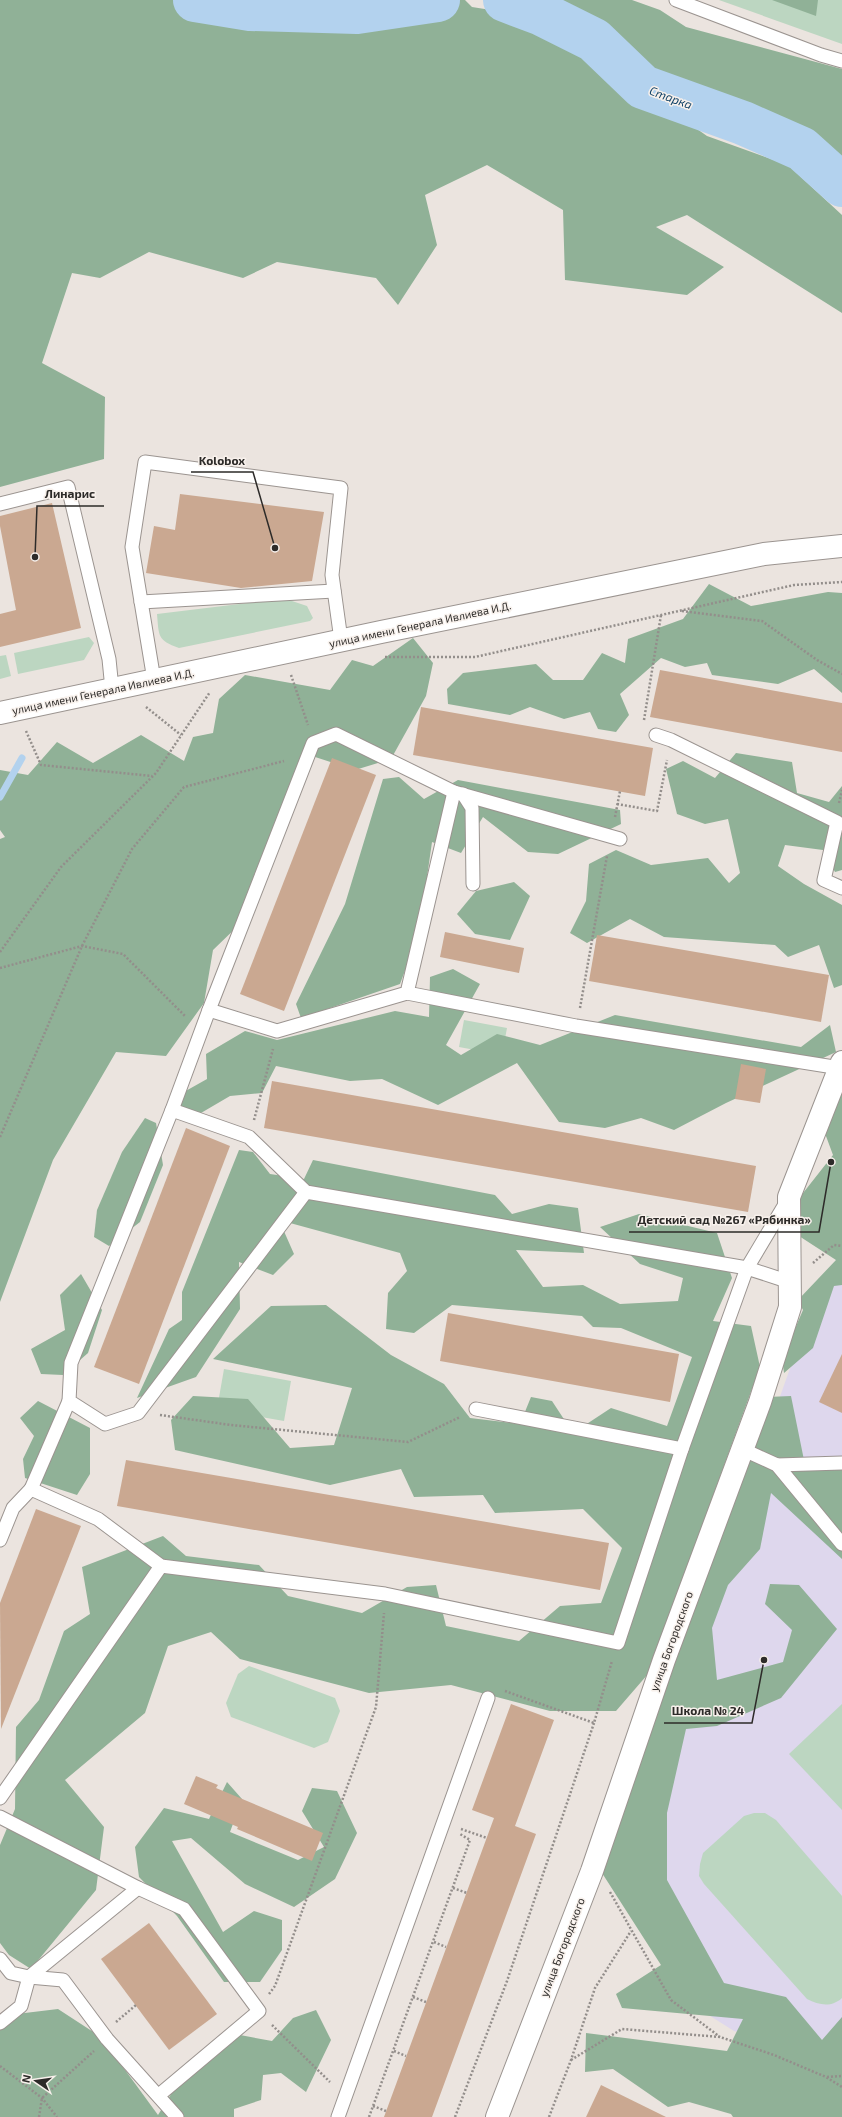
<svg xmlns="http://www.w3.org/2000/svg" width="842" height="2117" viewBox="0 0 842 2117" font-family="'Exo 2',sans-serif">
	<rect width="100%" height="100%" fill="#ebe4df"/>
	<path fill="#ded7ed" d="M 842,1275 L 842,2054 L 734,2031 L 680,1997 L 613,1863 L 817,1293 Z"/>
	<g fill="#bcd6c1">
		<path d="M 719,0 L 842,0 L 842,44 Z"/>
		<path d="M 264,601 L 292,601 L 307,606 L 313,618 L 310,621 L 179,648 C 157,640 159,636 157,614 Z"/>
		<path d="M 89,637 L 94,643 L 84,660 L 18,674 L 14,653 Z"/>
		<path d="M 6,655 L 11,676 L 0,679 L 0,656 Z"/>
		<path d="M 464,1020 L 507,1028 L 502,1055 L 459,1047 Z"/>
		<path d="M 224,1369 L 291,1381 L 284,1421 L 217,1409 Z"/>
		<path d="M 249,1666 L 335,1698 L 340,1711 L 328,1742 L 314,1748 L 231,1717 L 226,1703 L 238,1674 Z"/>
		<path d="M 842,1704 L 842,1810 L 789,1754 Z"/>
		<path d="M 754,1813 L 765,1813 L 776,1820 L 842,1896 L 842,1998 C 831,2008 819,2005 807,1999 L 704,1884 L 699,1876 L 700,1864 L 703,1853 L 744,1816 Z"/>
	</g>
	<g fill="#90b197">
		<path d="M 0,0 L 465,0 L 472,7 L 516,14 L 603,63 L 707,136 L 788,165 L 842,215 L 842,313 L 687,215 L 656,227 L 724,267 L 687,295 L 565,280 L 563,210 L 487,165 L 425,195 L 437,245 L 398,305 L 376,278 L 277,262 L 243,278 L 149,252 L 100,278 L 72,273 L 42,363 L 105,397 L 104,459 L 0,487 Z"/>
		<path d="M 526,0 L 632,0 L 660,10 L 686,27 L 842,69 L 842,170 L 813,145 L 646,76 L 598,30 Z"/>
		<path d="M 772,0 L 818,0 L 816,16 Z"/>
		<path d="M 709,584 L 751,606 L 828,592 L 842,593 L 842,693 L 814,669 L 778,684 L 712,675 L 707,663 L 685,667 L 661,658 L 620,694 L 629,715 L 616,732 L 598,729 L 590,712 L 564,719 L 530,707 L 510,715 L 448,704 L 447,689 L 463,673 L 536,664 L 553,680 L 583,680 L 602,653 L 625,663 L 628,639 L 683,619 Z"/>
		<path d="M 413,638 L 433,663 L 426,696 L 391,759 L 355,770 L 309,755 L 243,921 L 213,950 L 204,1003 L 166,1056 L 116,1052 L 53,1160 L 0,1302 L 0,839 L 5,837 L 0,830 L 0,770 L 28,775 L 57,742 L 93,763 L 141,735 L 184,761 L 193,737 L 213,733 L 219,699 L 245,675 L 330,690 L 352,660 L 373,666 Z"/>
		<path d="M 736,753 L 792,762 L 797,793 L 829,802 L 842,786 L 842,870 L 835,872 L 823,850 L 785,845 L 778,866 L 804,884 L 842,905 L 842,985 L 834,988 L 819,945 L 788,957 L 775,945 L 664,937 L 630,919 L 587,943 L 570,933 L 586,901 L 589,864 L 616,850 L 651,865 L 708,858 L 729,883 L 740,873 L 728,819 L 705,824 L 677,814 L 666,769 L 683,761 L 715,778 Z"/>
		<path d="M 399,777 L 424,799 L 458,780 L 620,810 L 621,824 L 558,854 L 528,852 L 483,817 L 461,853 L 432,842 L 419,933 L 400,984 L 301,1018 L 296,1004 L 345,904 L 383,779 Z"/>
		<path d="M 514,882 L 530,896 L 510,940 L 475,934 L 457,914 L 476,891 Z"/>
		<path d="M 453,969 L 480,984 L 446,1045 L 461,1055 L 497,1034 L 540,1045 L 615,1015 L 801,1047 L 830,1025 L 836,1052 L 726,1103 L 674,1130 L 641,1118 L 605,1128 L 559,1122 L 517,1063 L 438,1105 L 382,1079 L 350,1081 L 276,1066 L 262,1093 L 230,1096 L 189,1120 L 175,1097 L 207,1079 L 206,1054 L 245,1031 L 277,1040 L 395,1011 L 429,1017 L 430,977 Z"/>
		<path d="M 842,1082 L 842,1285 L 834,1286 L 813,1348 L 784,1373 L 782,1359 L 803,1310 L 798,1300 L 836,1260 L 799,1236 L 796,1202 L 833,1155 L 823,1128 Z"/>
		<path d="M 145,1118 L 156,1123 L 163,1165 L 140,1222 L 109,1246 L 94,1237 L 97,1210 L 122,1152 Z"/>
		<path d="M 239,1150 L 253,1152 L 270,1174 L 304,1179 L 313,1160 L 495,1195 L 512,1214 L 549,1204 L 578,1208 L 584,1253 L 516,1250 L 543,1287 L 583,1285 L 620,1304 L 678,1301 L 683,1278 L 640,1264 L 600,1227 L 639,1214 L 717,1233 L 732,1278 L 713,1321 L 751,1326 L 760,1367 L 648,1674 L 616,1711 L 550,1711 L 451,1685 L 369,1693 L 240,1659 L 211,1632 L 168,1646 L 145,1713 L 65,1780 L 104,1827 L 96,1890 L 31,1969 L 9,1955 L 0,1943 L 0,1845 L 15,1809 L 16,1727 L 39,1700 L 64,1631 L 90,1614 L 82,1567 L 163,1536 L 186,1556 L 259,1565 L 288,1596 L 362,1613 L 407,1587 L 436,1585 L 446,1626 L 519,1641 L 560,1606 L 601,1603 L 622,1548 L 583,1509 L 495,1513 L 483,1495 L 414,1497 L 401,1469 L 330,1485 L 175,1450 L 171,1420 L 193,1396 L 248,1399 L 290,1448 L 334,1445 L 352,1388 L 213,1359 L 271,1306 L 326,1305 L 391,1355 L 444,1384 L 470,1418 L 520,1424 L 531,1397 L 552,1401 L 573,1433 L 611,1408 L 667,1426 L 692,1357 L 621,1328 L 593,1327 L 582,1316 L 452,1305 L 414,1333 L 386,1329 L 388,1293 L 407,1271 L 400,1253 L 279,1220 L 294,1254 L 273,1275 L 239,1262 L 240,1309 L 196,1377 L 137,1398 L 169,1329 L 182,1320 L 182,1292 Z"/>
		<path d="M 81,1274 L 102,1310 L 88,1353 L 63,1375 L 41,1374 L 31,1349 L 65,1330 L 60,1295 Z"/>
		<path d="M 791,1396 L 806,1470 L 842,1470 L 842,1559 L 771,1493 L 760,1549 L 728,1585 L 712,1628 L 717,1680 L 783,1662 L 792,1630 L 765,1604 L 770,1584 L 799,1585 L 837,1629 L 781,1698 L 717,1726 L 686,1729 L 667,1813 L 667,1880 L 724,1983 L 786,1997 L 822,2040 L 842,2017 L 842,2117 L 733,2117 L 731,2114 L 689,2102 L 668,2107 L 613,2069 L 585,2072 L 586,2033 L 727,2051 L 743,2019 L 622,2008 L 616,1994 L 661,1965 L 602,1873 L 767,1397 Z"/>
		<path d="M 38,1401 L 90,1428 L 90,1474 L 77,1495 L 25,1478 L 23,1459 L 34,1436 L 20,1418 Z"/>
		<path d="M 227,1782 L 242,1799 L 230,1832 L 298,1860 L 324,1847 L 302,1811 L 312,1788 L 337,1791 L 357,1833 L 335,1879 L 294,1907 L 245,1884 L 191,1838 L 172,1841 L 223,1932 L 254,1911 L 282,1920 L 282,1950 L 260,1982 L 224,1982 L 177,1916 L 139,1877 L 135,1847 L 164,1808 L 209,1819 Z"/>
		<path d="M 58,2009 L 101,2037 L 158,2115 L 188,2067 L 240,2035 L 272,2041 L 293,2018 L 316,2010 L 331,2040 L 306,2092 L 281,2073 L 263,2075 L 261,2100 L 234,2109 L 234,2117 L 0,2117 L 0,2016 Z"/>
	</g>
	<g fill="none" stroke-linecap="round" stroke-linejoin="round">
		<path stroke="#b3d2ee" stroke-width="7" d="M 0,797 L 22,758"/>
		<g stroke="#b3d2ee" stroke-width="44">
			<path d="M 195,0 L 250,9 L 357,12 L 438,0"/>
			<path d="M 505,0 L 542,14 L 594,40 L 643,87 L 743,123 L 802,149 L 842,185"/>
		</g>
	</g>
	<g fill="#caa891">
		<path d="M 180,494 L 324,512 L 312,581 L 241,588 L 146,573 L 154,526 L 175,530 Z"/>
		<path d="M 52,503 L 81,628 L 0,647 L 0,614 L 16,610 L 0,526 L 0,516 Z"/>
		<path d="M 660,670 L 842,703 L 842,752 L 650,717 Z"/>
		<path d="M 421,707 L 653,748 L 645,796 L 413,755 Z"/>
		<path d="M 332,758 L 376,775 L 284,1011 L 240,994 Z"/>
		<path d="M 445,932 L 524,948 L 519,973 L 440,957 Z"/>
		<path d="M 597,935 L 829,975 L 821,1022 L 589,981 Z"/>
		<path d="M 741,1064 L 766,1069 L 760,1103 L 735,1099 Z"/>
		<path d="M 272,1081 L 756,1166 L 748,1212 L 264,1128 Z"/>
		<path d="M 186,1128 L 230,1146 L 139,1384 L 94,1367 Z"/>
		<path d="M 448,1313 L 679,1354 L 670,1402 L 440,1361 Z"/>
		<path d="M 842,1354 L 842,1413 L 819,1402 Z"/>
		<path d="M 126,1460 L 609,1543 L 600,1590 L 117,1506 Z"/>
		<path d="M 36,1509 L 81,1526 L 1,1729 L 0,1603 Z"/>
		<path d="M 511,1704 L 554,1720 L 515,1826 L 536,1834 L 432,2117 L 384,2117 L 494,1818 L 472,1810 Z"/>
		<path d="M 196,1776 L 218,1785 L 216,1788 L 323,1833 L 312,1861 L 237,1829 L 238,1827 L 184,1804 Z"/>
		<path d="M 149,1923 L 217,2014 L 169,2050 L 101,1959 Z"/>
		<path d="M 601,2085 L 666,2117 L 586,2117 Z"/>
	</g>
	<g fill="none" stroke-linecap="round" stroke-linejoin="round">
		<g stroke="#9b9490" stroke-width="15">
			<g id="service">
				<path d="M 676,0 L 821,55 L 842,61"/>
				<path d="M 0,504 L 68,487 L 109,659 L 112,689"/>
				<path d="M 141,602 L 334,591"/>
				<path d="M 154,680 L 132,547 L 145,462 L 341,488 L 332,575 L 341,640"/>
				<path d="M 656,735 L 671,740 L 837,822 L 824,880 L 842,888"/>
				<path d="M 454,792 L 620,839"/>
				<path d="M 463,794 L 472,808 L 473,884"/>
				<path d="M 407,993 L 454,792 L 336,734 L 313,743 L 209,1010 L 277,1031 L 407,993 L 576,1026 L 840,1068"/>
				<path d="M 172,1110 L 209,1010"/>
				<path d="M 306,1192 L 249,1137 L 172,1110 L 71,1363 L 69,1401 L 105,1424 L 138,1413 L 306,1192 L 747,1268 L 790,1282"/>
				<path d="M 476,1409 L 682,1449"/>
				<path d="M 742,1449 L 777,1465 L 842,1544"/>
				<path d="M 777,1465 L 842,1463"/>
				<path d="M 31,1489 L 69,1401"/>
				<path d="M 0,1540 L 13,1508 L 31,1489 L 98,1519 L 161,1566 L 385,1594 L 618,1643 L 682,1449 L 747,1268 L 787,1201"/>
				<path d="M 0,1798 L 161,1566"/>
				<path d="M 0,1817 L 138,1888 L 184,1909 L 259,2011 L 159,2095"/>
				<path d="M 0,1959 L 11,1973 L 29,1977 L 63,1980 L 107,2039 L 177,2117"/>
				<path d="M 0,2023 L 21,2006 L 29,1977 L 138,1888"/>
				<path d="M 338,2117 L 488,1698"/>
			</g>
		</g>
		<g stroke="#9b9490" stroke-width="24">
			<path id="minor" d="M 497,2117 L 592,1871 L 664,1660 L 760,1402 L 790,1307 L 789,1197 L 842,1062"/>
		</g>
		<g stroke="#9b9490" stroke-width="24">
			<path id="tertiary" d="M 0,713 L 381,632 L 764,554 L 842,546"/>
		</g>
		<g stroke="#938e8b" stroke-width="2.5" stroke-dasharray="2 2" stroke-linecap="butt">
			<path d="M 682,611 L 762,621 L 817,660 L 842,674"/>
			<path d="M 385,657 L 475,657 L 794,585 L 842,582"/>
			<path d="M 291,675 L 308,725"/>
			<path d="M 146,707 L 181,735"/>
			<path d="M 644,720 L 661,615"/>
			<path d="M 26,731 L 41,765 L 152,776"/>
			<path d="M 839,803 L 842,790"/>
			<path d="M 617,804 L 657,811 L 667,760"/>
			<path d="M 615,817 L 620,791"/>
			<path d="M 0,952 L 61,867 L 156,773 L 210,692"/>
			<path d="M 0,968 L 82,946 L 123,954 L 186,1017"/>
			<path d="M 580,1008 L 607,856"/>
			<path d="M 254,1120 L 273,1049"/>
			<path d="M 0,1137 L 82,946 L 132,849 L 184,787 L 284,761"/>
			<path d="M 813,1263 L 834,1245 L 842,1246"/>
			<path d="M 160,1415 L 231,1425 L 408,1442 L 460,1417"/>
			<path d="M 505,1691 L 594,1723 L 612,1661"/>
			<path d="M 461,1829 L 487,1838"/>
			<path d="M 453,1888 L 467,1893"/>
			<path d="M 610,1892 L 671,2000 L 720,2037"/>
			<path d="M 434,1942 L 446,1947"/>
			<path d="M 269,1994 L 275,1986 L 376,1707 L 384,1613"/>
			<path d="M 413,1997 L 426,2002"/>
			<path d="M 116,2022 L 136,2005"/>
			<path d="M 272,2025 L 330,2082"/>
			<path d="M 394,2051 L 406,2056"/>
			<path d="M 571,2060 L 622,2029 L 720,2037 L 774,2055 L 826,2077 L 842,2087"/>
			<path d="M 0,2066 L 42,2098 L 57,2117"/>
			<path d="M 827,2077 L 842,2076"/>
			<path d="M 373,2106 L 386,2111"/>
			<path d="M 39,2117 L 42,2098 L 94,2051"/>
			<path d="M 369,2117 L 470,1840 L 460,1834"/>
			<path d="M 455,2117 L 507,1981 L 594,1723"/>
			<path d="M 549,2117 L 571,2060 L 595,1988 L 631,1931"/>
		</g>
		<use href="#service" stroke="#fff" stroke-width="13"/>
		<use href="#minor" stroke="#fff" stroke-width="22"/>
		<use href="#tertiary" stroke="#fff" stroke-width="22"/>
	</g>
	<g text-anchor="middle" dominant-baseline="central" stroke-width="3" stroke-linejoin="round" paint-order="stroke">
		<g font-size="11" fill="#2d2b29" stroke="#f8f1ec">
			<text transform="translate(420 624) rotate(-12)">улица имени Генерала Ивлиева И.Д.</text>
			<text transform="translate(103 691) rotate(-12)">улица имени Генерала Ивлиева И.Д.</text>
			<text transform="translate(671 1641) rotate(-70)">улица Богородского</text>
			<text transform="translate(562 1947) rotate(-69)">улица Богородского</text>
		</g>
		<g font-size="12" font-style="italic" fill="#104267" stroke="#f8f1ec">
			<text transform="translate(671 97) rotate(20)">Старка</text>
		</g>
	</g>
	<path fill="none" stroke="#2d2b29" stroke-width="1.5" d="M275 548L253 472H191M35 557L37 506H104M831 1162L819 1232H629M764 1660L752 1723H664"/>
	<g fill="#2d2b29" stroke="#f8f1ec" stroke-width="1.5">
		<circle cx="275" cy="548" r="4"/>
		<circle cx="35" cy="557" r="4"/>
		<circle cx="831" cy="1162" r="4"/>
		<circle cx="764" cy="1660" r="4"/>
	</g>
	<g font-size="12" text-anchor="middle" font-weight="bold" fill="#2d2b29" stroke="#f8f1ec" stroke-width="3" stroke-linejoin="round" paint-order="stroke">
		<text x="222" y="465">Kolobox</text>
		<text x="70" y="498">Линарис</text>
		<text x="724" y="1224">Детский сад №267 «Рябинка»</text>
		<text x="708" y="1715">Школа № 24</text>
	</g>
	<g transform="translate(36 2081) rotate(283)" stroke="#f8f1ec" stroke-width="3" paint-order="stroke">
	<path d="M0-3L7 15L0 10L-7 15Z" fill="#2d2b29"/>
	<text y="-6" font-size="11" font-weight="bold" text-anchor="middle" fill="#2d2b29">N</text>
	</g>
</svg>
